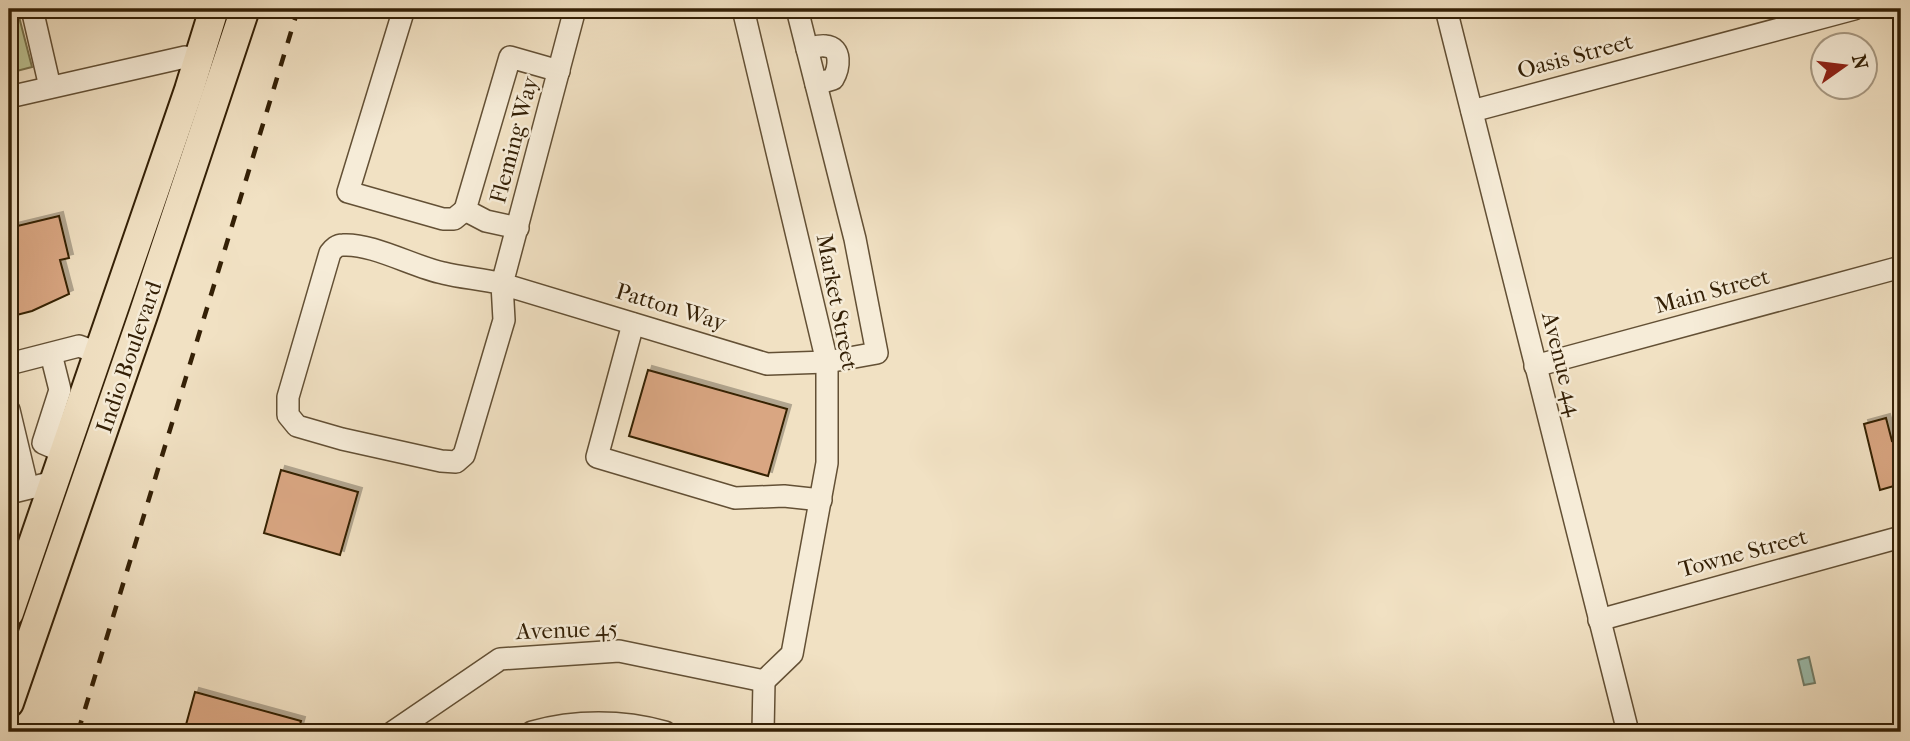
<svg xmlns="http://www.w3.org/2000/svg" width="1910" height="741" viewBox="0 0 1910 741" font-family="'IM FELL French Canon',serif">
	<defs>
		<filter id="shadow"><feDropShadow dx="4" dy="-4" stdDeviation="0" flood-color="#0004"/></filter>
	</defs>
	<rect width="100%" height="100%" fill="#f1e1c3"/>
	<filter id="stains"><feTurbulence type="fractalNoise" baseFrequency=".00286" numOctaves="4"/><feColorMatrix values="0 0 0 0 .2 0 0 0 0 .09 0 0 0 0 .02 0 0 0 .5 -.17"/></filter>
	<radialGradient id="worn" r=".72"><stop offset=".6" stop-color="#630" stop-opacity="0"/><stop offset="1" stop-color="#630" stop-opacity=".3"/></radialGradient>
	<path fill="#bcc292" stroke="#78714c" stroke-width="2" d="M 9,9 L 17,9 L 32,67 L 9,73 Z"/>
	<path fill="#9bbeaf" stroke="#727f6b" stroke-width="2" d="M 1809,657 L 1815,683 L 1804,685 L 1798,660 Z"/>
	<g fill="#d9a682" stroke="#342006" stroke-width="2" filter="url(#shadow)">
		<path d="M 59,216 L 69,258 L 60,260 L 69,294 L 32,311 L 9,317 L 9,228 Z"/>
		<path d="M 648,370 L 787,409 L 768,476 L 629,436 Z"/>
		<path d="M 1886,418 L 1892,441 L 1901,439 L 1901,484 L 1880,490 L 1864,424 Z"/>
		<path d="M 281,470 L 358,492 L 340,555 L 264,533 Z"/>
		<path d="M 195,692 L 301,721 L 298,732 L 184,732 Z"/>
	</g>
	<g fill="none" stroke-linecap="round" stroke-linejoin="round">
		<g stroke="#635035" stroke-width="24">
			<g id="minor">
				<path d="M 32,9 L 50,87"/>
				<path d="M 404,9 L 348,192 L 443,219 L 454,219 L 465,210"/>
				<path d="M 575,9 L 502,284 L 504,320 L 464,455 L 456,462 L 441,461 L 342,439 L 297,426 L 288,415 L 288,397 L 330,253 C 334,248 337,245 343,245 C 372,243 414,267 443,273 C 463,278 483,279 502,284 L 767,364 L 827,362 L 877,353 L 855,239 L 797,9"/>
				<path d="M 743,9 L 827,362 L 827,463 L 792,654 L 764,681"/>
				<path d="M 1446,9 L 1628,732"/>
				<path d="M 807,49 C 812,48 820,45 825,46 C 843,47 839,69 833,79 L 816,84"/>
				<path d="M 9,97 L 185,57 L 198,61"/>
				<path d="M 1472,111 L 1854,9"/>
				<path d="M 518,228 L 486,221 L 465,210 L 510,57 L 559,71"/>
				<path d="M 633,324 L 597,457 L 735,498 L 784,496 L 821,500"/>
				<path d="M 51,354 L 60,390 L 43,443 L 64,452"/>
				<path d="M 9,364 L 79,346 L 98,353"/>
				<path d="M 1535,366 L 1901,267"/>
				<path d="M 9,410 L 25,477"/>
				<path d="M 9,493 L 54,482"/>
				<path d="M 1599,620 L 1901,537"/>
				<path d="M 393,732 L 500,659 L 619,651 L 764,681"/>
				<path d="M 532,732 C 575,720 622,720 665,732"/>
				<path d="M 763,732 L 764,681"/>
			</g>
		</g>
		<g stroke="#342006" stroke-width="32">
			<g id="major">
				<path d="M 9,613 L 189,90 L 214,9"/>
				<path d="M 9,703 L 143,315 L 245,9"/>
			</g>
		</g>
		<use href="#minor" stroke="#f6ecd8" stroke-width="21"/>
		<use href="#major" stroke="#f1e1c3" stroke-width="28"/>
		<path stroke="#342006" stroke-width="4.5" stroke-dasharray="12 12" stroke-linecap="butt" d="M 78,732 L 298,9"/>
	</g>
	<g text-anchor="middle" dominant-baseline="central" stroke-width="5" stroke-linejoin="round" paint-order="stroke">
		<g font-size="23" fill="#342006" stroke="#f6ecd8">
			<text transform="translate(1575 56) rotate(-15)">Oasis Street</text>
			<text transform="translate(514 140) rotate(-75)">Fleming Way</text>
			<text transform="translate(1712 291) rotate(-15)">Main Street</text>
			<text transform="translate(837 302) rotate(79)">Market Street</text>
			<text transform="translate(671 307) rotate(17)">Patton Way</text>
			<text transform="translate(129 357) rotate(-71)">Indio Boulevard</text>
			<text transform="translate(1562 364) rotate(76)">Avenue 44</text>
			<text transform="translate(1743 553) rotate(-15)">Towne Street</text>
			<text transform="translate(567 630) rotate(-2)">Avenue 45</text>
		</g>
	</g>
	<rect width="1910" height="741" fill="none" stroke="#f1e1c3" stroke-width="35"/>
	<rect x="10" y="10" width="1889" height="720" fill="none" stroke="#342006" stroke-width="3.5"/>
	<rect x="18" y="18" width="1875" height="706" fill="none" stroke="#342006" stroke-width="2"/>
	<g transform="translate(1844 66) rotate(76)"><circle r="33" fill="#f6ecd8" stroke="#a89a84" stroke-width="2"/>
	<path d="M0-5L12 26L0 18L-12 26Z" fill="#8f2418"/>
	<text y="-10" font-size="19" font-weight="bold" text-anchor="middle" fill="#342006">N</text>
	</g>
	<rect width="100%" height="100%" filter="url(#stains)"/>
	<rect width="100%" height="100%" fill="url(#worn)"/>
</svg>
